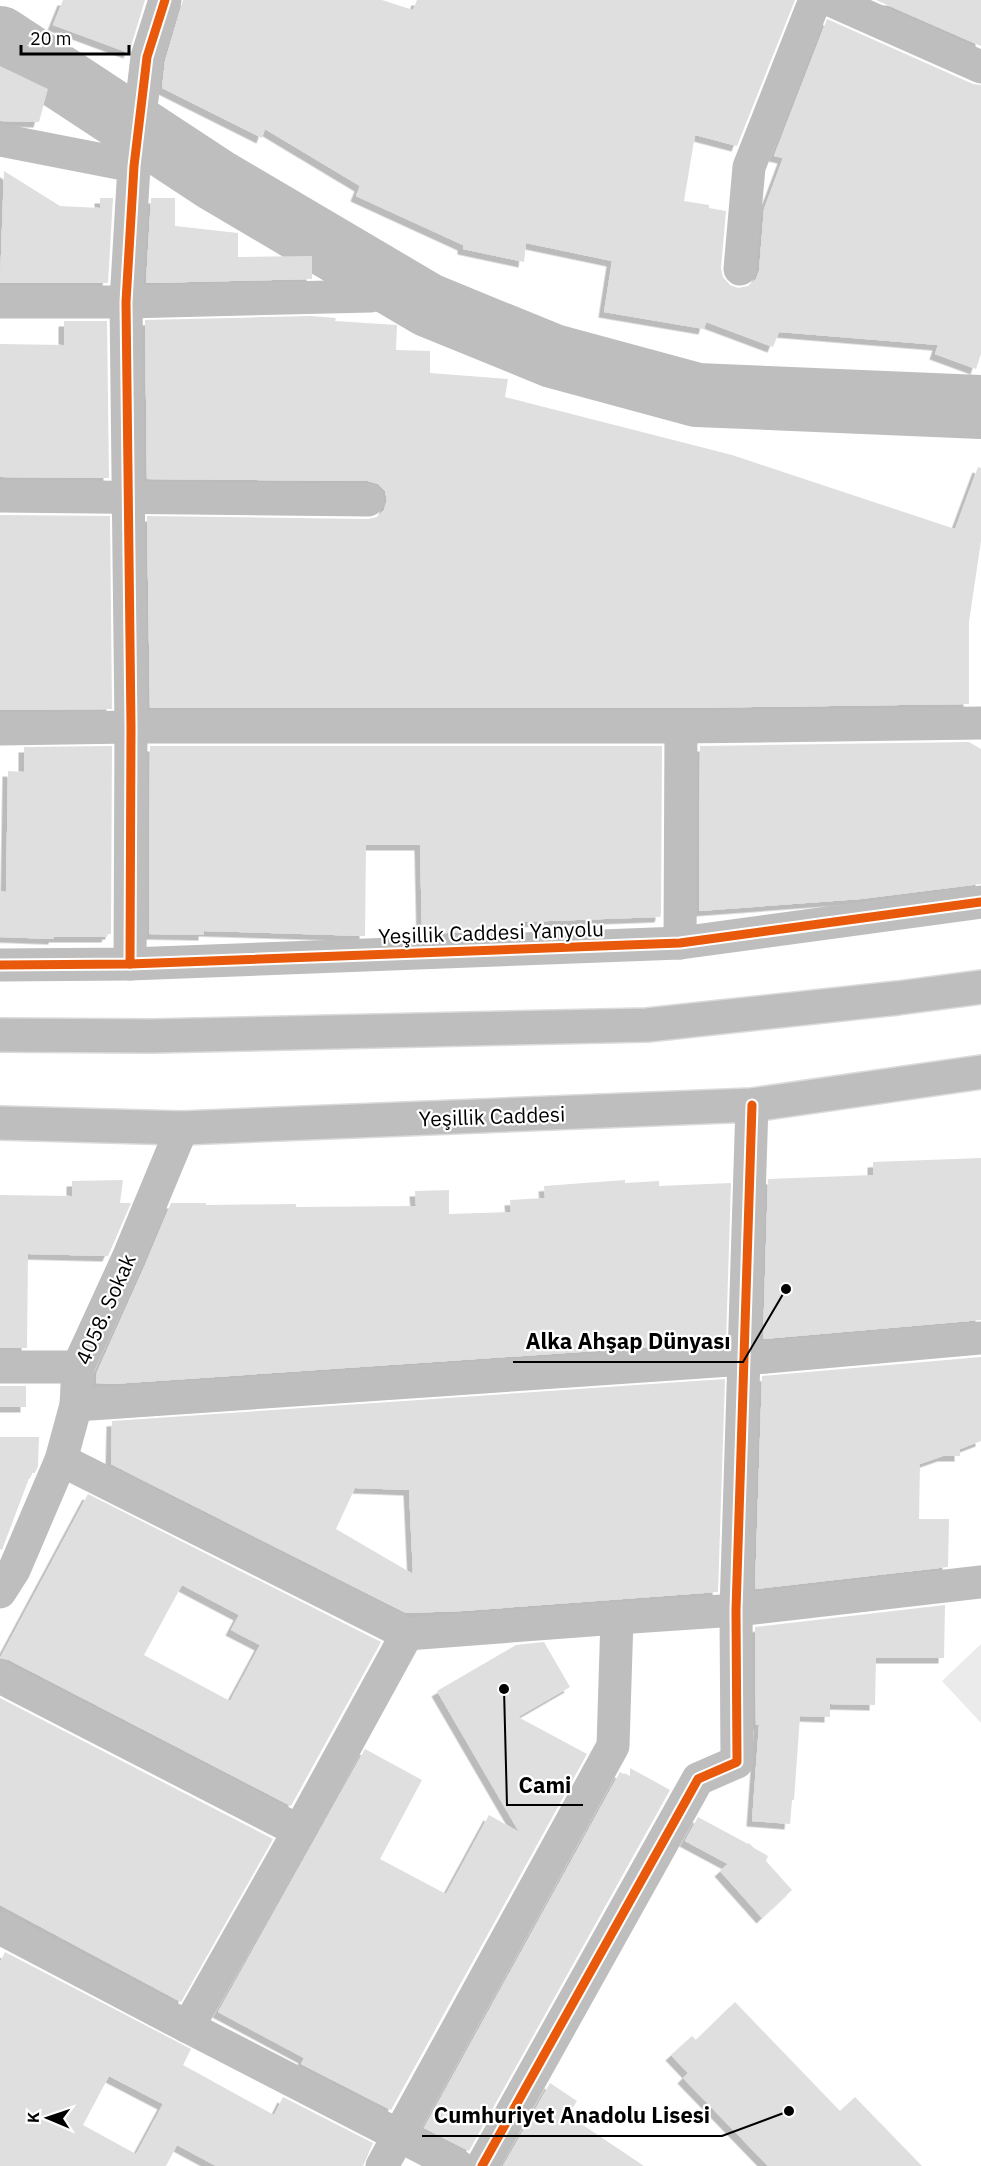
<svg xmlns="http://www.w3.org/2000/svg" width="981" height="2166" viewBox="0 0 981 2166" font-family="'IBM Plex Sans',sans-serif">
	<defs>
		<filter id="shadow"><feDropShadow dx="-5.5" dy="5.5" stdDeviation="0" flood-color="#0004"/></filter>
	</defs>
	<rect width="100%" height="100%" fill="#fff"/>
	<path fill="#ebebeb" d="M 981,1644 L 981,1723 L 942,1681 Z"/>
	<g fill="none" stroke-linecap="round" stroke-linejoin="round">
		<path stroke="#bebebe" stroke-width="64" d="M 0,38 L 216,180 L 428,305 L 553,356 L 697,395 L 981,407"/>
	</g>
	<g fill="#dfdfdf" fill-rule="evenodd" filter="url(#shadow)">
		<path d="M 63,0 L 145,0 L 129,53 L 53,25 Z"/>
		<path d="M 183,0 L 382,0 L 413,10 L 417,0 L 795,0 L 737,146 L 695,135 L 684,201 L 709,205 L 709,208 L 726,211 L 721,268 L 723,277 L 730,285 L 738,288 L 748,286 L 756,279 L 759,271 L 764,209 L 783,158 L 774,156 L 827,19 L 973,84 L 981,85 L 981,354 L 976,369 L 935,354 L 938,345 L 779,332 L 773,347 L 706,322 L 704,329 L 604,312 L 612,261 L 526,243 L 524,262 L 463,249 L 463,245 L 356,196 L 360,186 L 265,129 L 262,138 L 162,88 L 165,61 Z"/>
		<path d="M 876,0 L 981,0 L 981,46 Z"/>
		<path d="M 0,66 L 48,89 L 39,122 L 0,121 Z"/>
		<path d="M 4,171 L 60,206 L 100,208 L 100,198 L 113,198 L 108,283 L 0,283 Z"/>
		<path d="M 151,198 L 175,198 L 175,226 L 238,233 L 238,257 L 312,256 L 312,279 L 146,283 Z"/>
		<path d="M 311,316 L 336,318 L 335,321 L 397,325 L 396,350 L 430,351 L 430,373 L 508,379 L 505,397 L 732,455 L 955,529 L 978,467 L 981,468 L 981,541 L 969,622 L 969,704 L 681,708 L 150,708 L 147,516 L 368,519 L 377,517 L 384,510 L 387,500 L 385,491 L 378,484 L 368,481 L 147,479 L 145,320 Z"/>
		<path d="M 64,321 L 107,321 L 109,478 L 0,477 L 0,344 L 64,345 Z"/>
		<path d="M 0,515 L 110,516 L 112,709 L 0,710 Z"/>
		<path d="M 969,742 L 981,749 L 981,884 L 861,899 L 699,911 L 700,746 Z"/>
		<path d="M 112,746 L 111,934 L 108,934 L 107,937 L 54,937 L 54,939 L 0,937 L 0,891 L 6,892 L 8,771 L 24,772 L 24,747 Z"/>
		<path d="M 150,746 L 662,746 L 661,914 L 660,917 L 521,922 L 521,930 L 422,934 L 420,845 L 366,845 L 365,936 L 204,931 L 204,935 L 149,934 Z"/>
		<path d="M 981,1158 L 981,1320 L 763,1339 L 768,1179 L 873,1175 L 873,1162 Z"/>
		<path d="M 123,1180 L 120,1203 L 131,1203 L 108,1256 L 28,1254 L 27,1348 L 0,1348 L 0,1195 L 72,1196 L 72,1181 Z"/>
		<path d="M 625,1180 L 625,1183 L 659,1181 L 659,1186 L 731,1183 L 726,1342 L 112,1384 L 96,1383 L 97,1372 L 145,1265 L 171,1203 L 206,1203 L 206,1205 L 296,1204 L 296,1207 L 416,1206 L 415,1191 L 449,1190 L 449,1214 L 511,1212 L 510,1200 L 545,1198 L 544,1186 Z"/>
		<path d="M 981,1357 L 981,1441 L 960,1449 L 960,1456 L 943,1456 L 920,1464 L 919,1519 L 949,1519 L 948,1567 L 755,1589 L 762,1376 Z"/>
		<path d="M 725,1379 L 718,1592 L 462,1611 L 406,1613 L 111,1464 L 112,1421 ZM 355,1488 L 409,1490 L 413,1574 L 336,1529 Z"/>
		<rect x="0" y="1386" width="26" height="21"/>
		<path d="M 0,1437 L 39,1437 L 38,1466 L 35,1473 L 31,1473 L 2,1550 L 0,1549 Z"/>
		<path d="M 88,1494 L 381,1642 L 291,1806 L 9,1660 L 0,1658 ZM 182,1585 L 239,1615 L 231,1630 L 260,1645 L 230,1701 L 144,1655 Z"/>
		<path d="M 945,1605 L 944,1658 L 876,1658 L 875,1705 L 830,1704 L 830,1717 L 800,1716 L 794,1800 L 792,1800 L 790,1824 L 752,1821 L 759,1725 L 756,1725 L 755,1627 Z"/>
		<path d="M 544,1642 L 570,1687 L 518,1717 L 587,1754 L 391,2110 L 301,2064 L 304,2058 L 218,2012 L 365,1749 L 422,1780 L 380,1859 L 446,1894 L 489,1815 L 519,1832 L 437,1691 L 516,1645 Z"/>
		<path d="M 0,1698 L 273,1839 L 181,2002 L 0,1905 Z"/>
		<path d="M 630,1768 L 670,1790 L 469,2151 L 424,2128 L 620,1772 L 630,1777 Z"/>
		<path d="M 698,1817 L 748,1844 L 749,1843 L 754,1848 L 768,1856 L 766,1861 L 792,1890 L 762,1918 L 720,1871 L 728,1864 L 685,1841 Z"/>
		<path d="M 5,1952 L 191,2049 L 183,2065 L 274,2115 L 283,2097 L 373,2143 L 363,2166 L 216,2166 L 177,2145 L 166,2166 L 0,2166 L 0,1962 ZM 109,2076 L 163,2104 L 136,2154 L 83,2125 Z"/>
		<path d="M 735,2002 L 840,2111 L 855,2097 L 922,2166 L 768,2166 L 683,2078 L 688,2073 L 671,2055 L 692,2036 L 696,2040 Z"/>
		<path d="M 550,2083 L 577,2101 L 568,2115 L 644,2166 L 503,2166 Z"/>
	</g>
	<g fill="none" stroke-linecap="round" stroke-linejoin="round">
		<g stroke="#dbdbdb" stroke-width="36">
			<g id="trunk">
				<path d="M 0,1035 L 151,1036 L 647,1025 L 898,998 L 981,987"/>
				<path d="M 0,1123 L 182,1128 L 752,1105 L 981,1072"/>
			</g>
		</g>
		<g stroke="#bebebe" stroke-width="33">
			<path d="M 830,0 L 981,67"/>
			<path d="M 0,140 L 134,166"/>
			<path d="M 740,269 L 749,167 L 815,0"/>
			<path d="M 0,302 L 126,302 L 371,296"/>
			<path d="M 0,496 L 368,500"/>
			<path d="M 681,727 L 981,723"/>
			<path d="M 0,729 L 131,727 L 681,727 L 680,943"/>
			<path d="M 130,964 L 131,727 L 126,302 L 134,166 L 147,57 L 165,0"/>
			<path d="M 0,965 L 130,964 L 680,943 L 981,902"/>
			<path d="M 0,1367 L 78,1367"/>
			<path d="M 76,1405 L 745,1359 L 981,1338"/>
			<path d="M 61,1460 L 407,1634 L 617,1618"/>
			<path d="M 0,1592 L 14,1570 L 61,1460 L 76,1405 L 78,1367 L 128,1258 L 182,1128"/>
			<path d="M 0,1677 L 299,1831 L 188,2027"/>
			<path d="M 299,1831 L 407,1634"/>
			<path d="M 0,1928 L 188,2027 L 458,2166"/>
			<path d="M 382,2166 L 613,1746 L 617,1618 L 736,1610 L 981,1582"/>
			<path d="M 482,2166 L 698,1779 L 737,1762 L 736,1610 L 752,1105"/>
		</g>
		<use href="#trunk" stroke="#bebebe" stroke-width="33"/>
		<g stroke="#fff" stroke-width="13">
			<g id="cycleway">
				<path d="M 130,964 L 131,727 L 126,302 L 134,166 L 147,57 L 165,0"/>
				<path d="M 0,965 L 130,964 L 680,943 L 981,902"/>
				<path d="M 482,2166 L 698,1779 L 737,1762 L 736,1610 L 752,1105"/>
			</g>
		</g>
		<use href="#cycleway" stroke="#e8590c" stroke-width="9"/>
	</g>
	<g text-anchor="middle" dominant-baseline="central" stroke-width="4.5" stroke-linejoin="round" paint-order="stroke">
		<g font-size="21" fill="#000" stroke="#fff">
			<text transform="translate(491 932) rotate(-2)">Yeşillik Caddesi Yanyolu</text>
			<text transform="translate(492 1116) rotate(-2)">Yeşillik Caddesi</text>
			<text transform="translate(105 1309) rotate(-66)">4058. Sokak</text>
		</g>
	</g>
	<path fill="none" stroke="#000" stroke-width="2" d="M786 1289L743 1362H513M504 1689L507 1805H583M789 2111L722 2136H422"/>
	<g fill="#000" stroke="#fff" stroke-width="2">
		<circle cx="786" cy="1289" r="6"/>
		<circle cx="504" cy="1689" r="6"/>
		<circle cx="789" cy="2111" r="6"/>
	</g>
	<g font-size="22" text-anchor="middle" font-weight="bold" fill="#000" stroke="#fff" stroke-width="4.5" stroke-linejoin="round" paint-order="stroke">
		<text x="628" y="1349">Alka Ahşap Dünyası</text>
		<text x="545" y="1793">Cami</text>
		<text x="572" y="2123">Cumhuriyet Anadolu Lisesi</text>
	</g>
	<g transform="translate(48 2118) rotate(272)" stroke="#ffffff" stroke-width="4.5" paint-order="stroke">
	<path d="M0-4.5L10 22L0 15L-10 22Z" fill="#000000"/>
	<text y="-9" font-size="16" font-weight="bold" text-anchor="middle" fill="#000000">K</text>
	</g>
	<path d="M21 45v9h108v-9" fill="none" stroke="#000000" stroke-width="3"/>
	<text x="30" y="45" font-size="18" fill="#000000" stroke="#ffffff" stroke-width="4.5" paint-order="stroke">20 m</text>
</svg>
